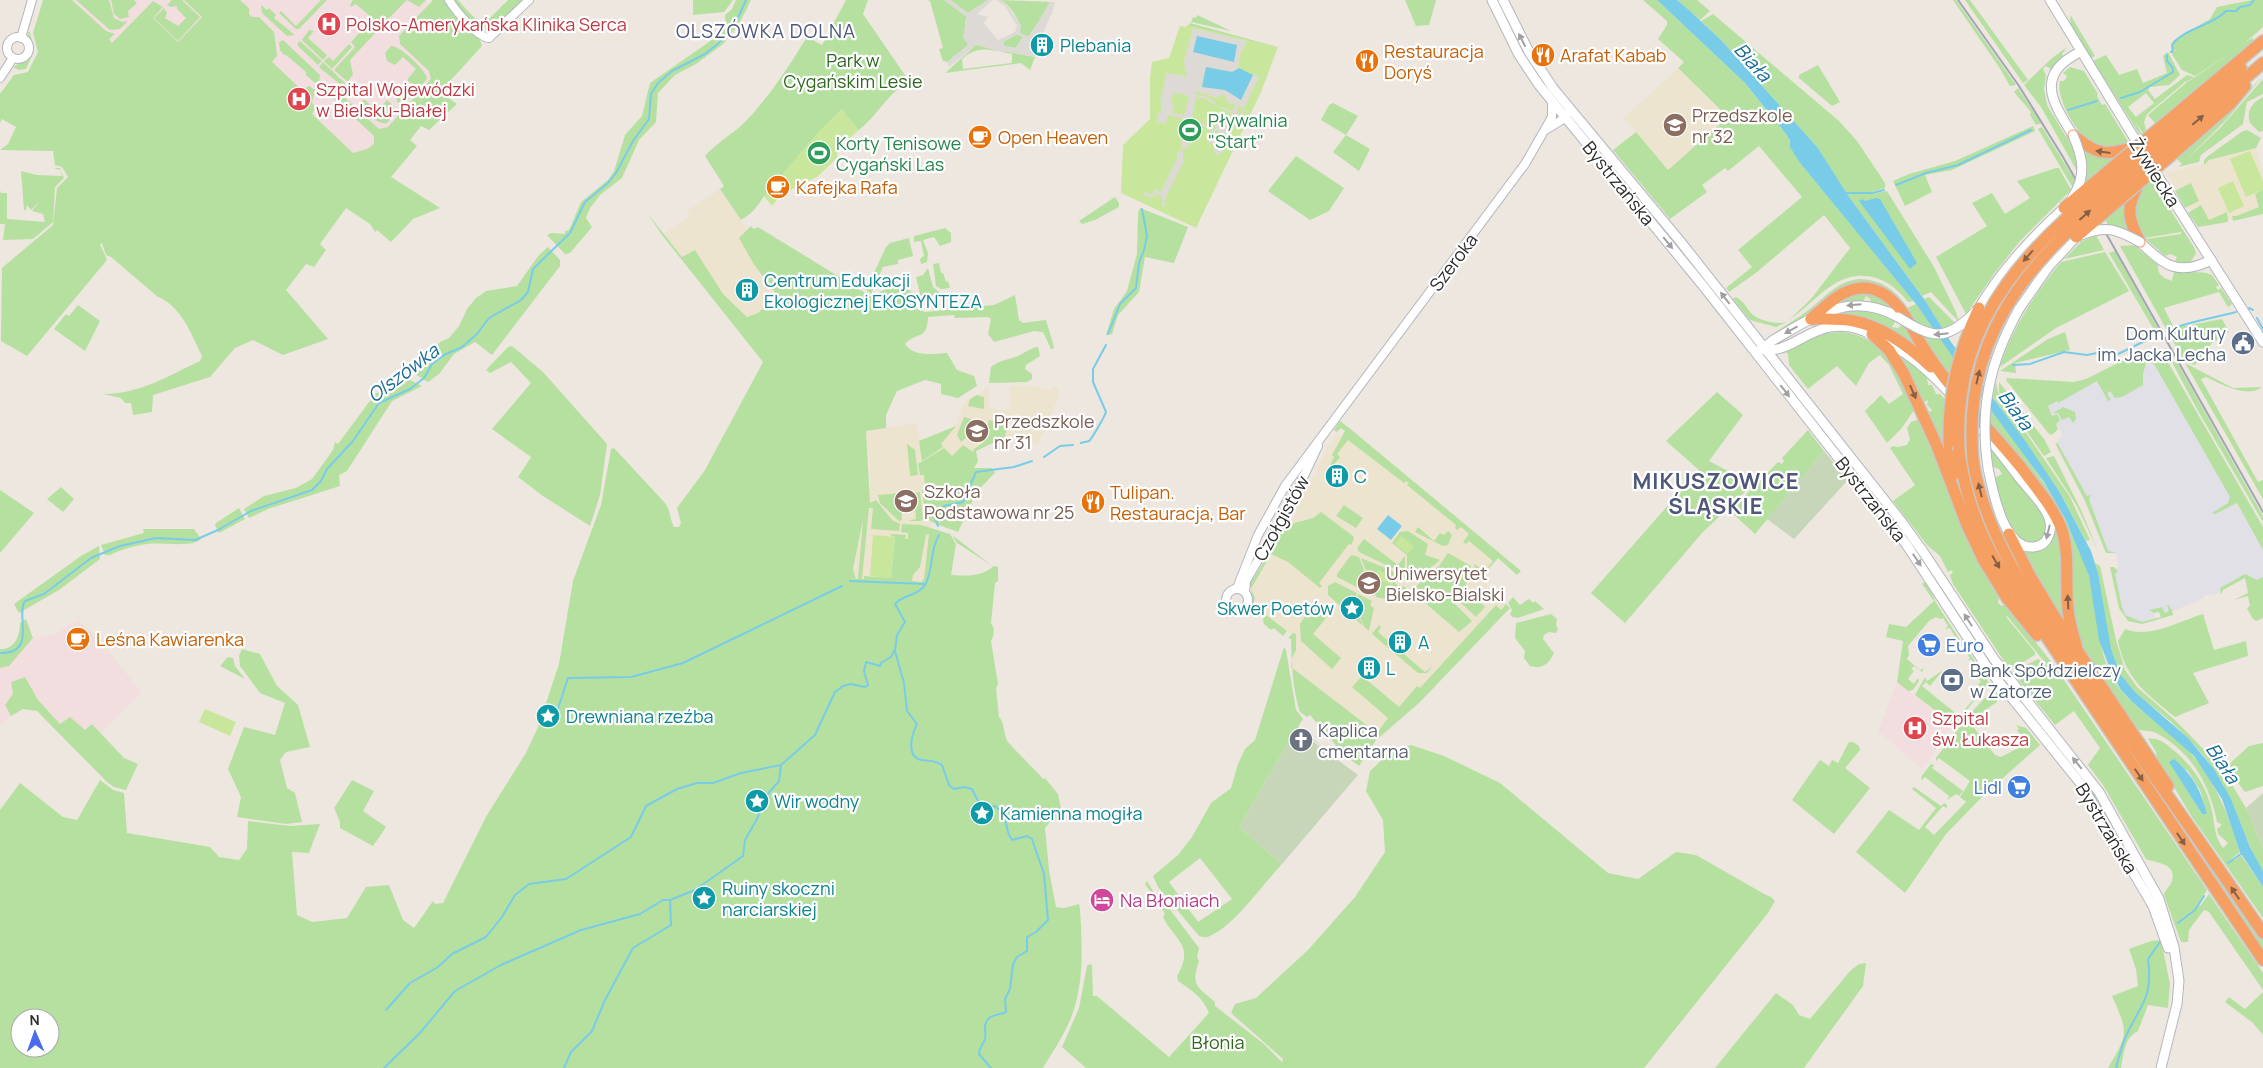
<svg xmlns="http://www.w3.org/2000/svg" width="2263" height="1068" viewBox="0 0 2263 1068" font-family="Manrope,sans-serif">
	<rect width="100%" height="100%" fill="#ede7e0"/>
	<path fill="#e1e0e6" d="M 2143,354 L 2165,360 L 2263,532 L 2263,579 L 2256,582 L 2245,577 L 2220,589 L 2220,593 L 2204,596 L 2204,598 L 2171,612 L 2172,615 L 2161,618 L 2159,612 L 2154,613 L 2156,620 L 2142,624 L 2125,616 L 2121,608 L 2112,571 L 2119,567 L 2116,554 L 2108,553 L 2090,502 L 2057,443 L 2063,435 L 2047,406 L 2063,383 L 2084,380 Z"/>
	<g fill="#ede4d0">
		<path d="M 1678,68 L 1728,117 L 1667,170 L 1624,118 Z"/>
		<path d="M 2256,148 L 2263,170 L 2263,212 L 2206,226 L 2198,224 L 2165,171 L 2169,172 L 2198,164 L 2199,167 L 2209,160 Z"/>
		<path d="M 720,189 L 747,229 L 780,287 L 763,362 L 664,234 L 689,216 L 686,212 Z"/>
		<path d="M 1010,386 L 1039,386 L 1038,389 L 1050,390 L 1052,387 L 1057,387 L 1060,394 L 1038,445 L 1008,436 L 976,451 L 978,461 L 974,469 L 932,524 L 924,579 L 921,582 L 856,579 L 853,569 L 865,514 L 870,503 L 870,466 L 866,431 L 917,423 L 920,441 L 956,426 L 964,402 L 989,387 L 989,408 L 1009,410 Z"/>
		<path d="M 1348,427 L 1502,554 L 1480,578 L 1510,608 L 1382,737 L 1291,667 L 1292,635 L 1253,605 L 1255,598 L 1251,589 L 1288,522 L 1291,523 L 1298,508 L 1295,506 L 1313,476 L 1315,477 L 1317,474 L 1315,472 L 1328,445 L 1331,446 L 1333,441 L 1332,440 L 1337,432 L 1341,436 Z"/>
	</g>
	<g fill="#f3dedf">
		<path d="M 54,0 L 425,0 L 454,33 L 474,48 L 308,227 Z"/>
		<path d="M 78,620 L 97,637 L 141,692 L 101,733 L 92,724 L 85,730 L 60,724 L 38,700 L 25,677 L 11,682 L 13,694 L 5,705 L 11,716 L 0,726 L 0,668 L 25,649 L 33,638 L 55,634 L 72,622 L 75,624 Z"/>
		<path d="M 1897,682 L 1954,725 L 1922,769 L 1878,731 Z"/>
	</g>
	<g fill="#b6e0a0" fill-rule="evenodd">
		<path d="M 43,0 L 72,0 L 106,31 L 115,34 L 109,39 L 112,43 L 153,1 L 163,7 L 153,18 L 178,42 L 202,17 L 184,0 L 240,0 L 249,8 L 249,14 L 252,17 L 259,17 L 274,32 L 277,56 L 272,62 L 302,90 L 309,86 L 315,90 L 312,102 L 315,108 L 312,114 L 353,153 L 367,149 L 374,144 L 374,136 L 335,100 L 323,91 L 322,87 L 327,85 L 333,87 L 379,129 L 388,127 L 431,79 L 429,71 L 400,44 L 399,36 L 433,0 L 444,0 C 452,13 481,34 482,46 L 440,92 L 457,104 L 429,130 L 421,126 L 410,140 L 417,146 L 391,177 L 440,208 L 413,219 L 391,242 L 377,230 L 375,232 L 370,224 L 346,208 L 320,244 L 326,250 L 314,267 L 306,264 L 286,290 L 328,339 L 283,355 L 253,340 L 235,348 L 210,377 L 153,395 L 152,412 L 133,415 L 131,403 L 125,403 L 121,398 L 103,394 C 140,394 168,376 200,361 L 202,356 C 191,334 182,307 158,297 L 111,257 L 106,255 L 102,243 L 100,244 L 107,260 L 27,356 L 1,341 L 2,268 L 53,225 L 57,188 L 68,177 L 62,167 L 55,165 L 53,151 L 0,150 L 8,144 L 16,127 L 2,119 L 0,123 L 0,94 L 14,75 L 28,72 L 38,52 L 33,33 Z"/>
		<path d="M 76,0 L 109,0 L 114,18 L 122,22 L 128,21 L 120,29 L 110,30 Z"/>
		<path d="M 111,0 L 134,0 L 137,3 L 128,11 L 129,17 L 120,19 L 114,14 Z"/>
		<path d="M 172,0 L 182,0 L 200,17 L 178,41 L 154,18 L 164,8 L 167,13 L 165,18 L 178,26 L 186,18 L 177,9 L 177,6 L 171,7 L 167,5 Z"/>
		<path d="M 321,0 L 327,0 L 299,29 L 296,29 L 279,13 L 281,11 L 296,26 Z"/>
		<path d="M 353,0 L 426,0 L 419,7 L 407,0 L 381,26 L 356,4 L 351,7 L 350,5 Z"/>
		<path d="M 453,0 L 458,0 C 470,13 481,30 501,23 L 491,32 C 478,31 460,11 453,0 Z"/>
		<path d="M 508,0 L 523,0 L 499,23 L 485,23 Z"/>
		<path d="M 693,0 L 733,0 L 724,12 L 693,15 Z"/>
		<path d="M 736,0 L 751,0 L 739,24 L 723,44 L 696,64 L 675,75 L 658,93 L 656,122 L 639,140 L 622,178 L 600,195 L 590,208 L 586,218 L 592,227 L 570,253 L 565,254 L 547,235 L 551,233 L 565,234 L 565,231 L 569,230 L 581,202 L 608,180 L 614,171 L 625,135 L 642,116 L 650,83 L 719,35 L 726,25 L 725,15 L 732,9 Z"/>
		<path d="M 846,0 L 868,0 L 863,14 L 909,81 C 888,93 877,116 859,130 L 841,110 C 815,135 793,163 769,190 C 757,204 759,209 741,220 L 720,189 L 724,186 L 705,156 C 716,143 733,134 746,121 C 770,96 789,66 807,37 L 822,45 Z"/>
		<path d="M 926,0 L 944,0 L 967,17 L 965,22 L 968,45 L 947,62 L 943,61 L 939,49 L 943,48 L 930,1 Z"/>
		<path d="M 950,0 L 988,0 L 968,13 Z"/>
		<path d="M 1001,0 L 1050,2 L 1040,19 L 1039,14 L 1040,20 L 1028,37 L 1020,33 C 1021,20 1011,7 1001,0 Z"/>
		<path d="M 1405,0 L 1436,0 L 1429,25 L 1416,26 Z"/>
		<path d="M 1643,0 L 1657,0 L 1745,83 L 1786,134 L 1800,163 L 1914,301 L 1908,302 C 1890,278 1862,267 1834,284 C 1818,294 1805,309 1789,320 L 1811,299 L 1850,248 L 1824,215 L 1757,272 L 1729,292 L 1726,288 L 1752,267 L 1738,250 L 1802,197 L 1759,146 L 1728,171 L 1725,168 L 1702,185 L 1707,192 L 1670,219 L 1613,150 L 1636,132 L 1668,170 L 1728,117 L 1678,68 L 1684,62 L 1658,39 L 1667,25 L 1667,21 Z"/>
		<path d="M 1677,0 L 1697,0 L 1710,11 L 1700,20 Z"/>
		<path d="M 1953,0 L 1956,0 L 2016,85 L 2010,86 L 1999,67 Z"/>
		<path d="M 1965,0 L 1970,0 L 2028,80 L 2023,83 Z"/>
		<path d="M 2252,0 L 2263,0 L 2263,26 L 2261,29 L 2241,46 L 2195,76 L 2182,70 L 2170,51 L 2176,51 L 2171,46 L 2173,41 L 2210,19 L 2217,7 Z"/>
		<path d="M 261,5 L 267,10 L 269,8 L 276,15 L 274,18 L 295,35 L 287,36 L 262,13 Z"/>
		<path d="M 1713,14 L 1839,121 L 1857,141 L 1885,183 L 1885,188 L 1871,192 L 1845,192 L 1818,148 L 1721,40 L 1701,21 Z"/>
		<path d="M 1197,15 L 1231,31 L 1191,22 L 1193,17 L 1196,18 Z"/>
		<path d="M 2070,16 L 2071,16 L 2095,56 L 2091,58 L 2071,25 Z"/>
		<path d="M 368,23 L 372,23 L 379,29 L 350,60 L 353,74 L 348,82 L 334,70 L 355,47 L 351,42 Z"/>
		<path d="M 1190,23 L 1274,46 L 1274,47 L 1179,63 L 1187,25 L 1189,25 Z"/>
		<path d="M 309,30 L 314,31 L 308,38 L 327,55 L 323,60 L 302,40 Z"/>
		<path d="M 28,32 L 30,32 L 34,51 L 26,69 L 19,70 L 13,67 L 27,59 L 31,52 Z"/>
		<path d="M 1017,34 L 1023,37 L 1016,48 L 1004,46 L 1003,42 Z"/>
		<path d="M 2252,38 L 2254,40 L 2250,45 L 2155,123 L 2148,115 L 2186,83 Z"/>
		<path d="M 283,40 L 320,75 L 319,82 L 315,83 L 306,75 L 306,72 L 286,55 L 284,55 L 280,50 L 279,42 Z"/>
		<path d="M 300,41 L 322,61 L 318,65 L 299,47 L 297,44 Z"/>
		<path d="M 349,44 L 352,47 L 332,69 L 324,61 L 329,57 L 333,61 Z"/>
		<path d="M 976,45 L 997,49 L 997,51 C 981,48 974,49 962,59 L 963,69 L 1012,63 L 1012,54 L 1002,52 L 1003,51 L 1035,57 L 1030,70 L 1021,63 L 945,73 Z"/>
		<path d="M 391,46 C 400,46 425,69 427,78 L 423,84 L 415,86 L 407,80 L 416,69 L 403,57 L 395,65 L 387,61 L 385,53 Z"/>
		<path d="M 2067,47 L 2062,54 L 2063,56 L 2050,70 L 2050,68 L 2045,66 L 2043,69 L 2046,75 L 2044,89 L 2047,105 L 2074,150 L 2078,173 L 2041,107 L 2024,85 L 2052,58 Z"/>
		<path d="M 2168,52 L 2180,75 L 2169,85 L 2150,87 L 2148,90 L 2155,99 L 2187,75 L 2194,77 L 2186,82 L 2183,80 L 2185,82 L 2147,114 L 2144,122 L 2146,130 L 2143,133 L 2135,122 L 2142,134 L 2140,135 L 2093,61 L 2106,55 L 2119,75 L 2137,69 L 2143,83 L 2167,73 L 2163,56 ZM 2146,93 L 2154,103 L 2136,117 L 2128,107 Z"/>
		<path d="M 323,62 L 347,85 L 342,86 L 319,67 Z"/>
		<path d="M 1818,65 L 1840,102 L 1832,106 L 1799,78 L 1799,75 Z"/>
		<path d="M 2070,67 L 2084,71 L 2098,94 L 2097,96 L 2102,105 L 2105,104 L 2129,143 C 2120,146 2107,150 2098,147 C 2080,141 2055,99 2060,81 L 2064,81 L 2067,76 L 2063,73 Z"/>
		<path d="M 2263,76 L 2227,119 L 2184,162 L 2221,127 L 2263,79 L 2263,94 L 2247,102 L 2243,124 L 2201,155 L 2199,162 L 2178,167 L 2182,164 L 2177,159 L 2180,155 L 2220,121 Z"/>
		<path d="M 406,86 L 411,88 L 412,95 L 405,103 L 398,103 L 396,98 Z"/>
		<path d="M 2018,88 L 2041,123 L 2036,125 L 2030,115 L 2031,112 L 2014,92 Z"/>
		<path d="M 2263,97 L 2263,131 L 2259,132 L 2250,123 C 2246,110 2252,103 2263,97 Z"/>
		<path d="M 364,99 L 377,111 L 387,100 L 394,106 L 396,113 L 387,123 C 377,125 363,112 362,102 Z"/>
		<path d="M 1333,103 L 1358,116 L 1346,135 L 1370,149 L 1359,171 L 1333,152 L 1346,135 L 1321,120 L 1329,105 Z"/>
		<path d="M 2033,126 L 2035,131 L 1952,170 L 1925,175 L 1932,192 L 1905,206 L 1893,181 L 1909,174 L 1955,161 Z"/>
		<path d="M 2042,127 L 2076,182 L 2073,188 L 2038,129 Z"/>
		<path d="M 2247,130 L 2261,138 L 2256,148 L 2209,160 L 2204,165 L 2204,160 L 2208,156 L 2243,131 Z"/>
		<path d="M 2082,148 L 2115,157 L 2085,182 L 2087,166 Z"/>
		<path d="M 1296,156 L 1344,188 L 1329,211 L 1310,220 L 1268,191 Z"/>
		<path d="M 53,168 L 60,168 L 64,178 L 55,187 L 53,222 L 33,239 L 3,240 L 5,224 L 0,224 L 0,190 L 1,193 L 7,193 L 7,219 L 45,222 L 43,214 L 32,211 L 40,201 L 31,210 L 27,205 L 26,210 L 24,210 L 21,171 L 37,175 L 62,176 L 61,170 Z"/>
		<path d="M 2056,168 L 2059,168 L 2071,190 L 2020,241 L 1994,274 L 1966,314 L 1936,257 L 1987,226 L 1972,203 L 1992,193 L 2005,214 L 2030,198 L 2017,181 Z"/>
		<path d="M 2151,179 L 2195,249 L 2196,254 L 2191,261 L 2192,263 L 2174,263 L 2177,257 L 2170,254 L 2165,256 L 2146,239 L 2181,234 L 2181,232 L 2145,238 C 2129,219 2133,196 2151,179 Z"/>
		<path d="M 2191,183 L 2199,201 L 2185,208 L 2175,191 Z"/>
		<path d="M 2263,190 L 2263,214 L 2233,221 L 2232,216 L 2236,216 L 2259,207 L 2255,194 Z"/>
		<path d="M 1887,191 L 1934,267 L 1956,312 L 1959,322 L 1931,292 L 1922,296 L 1847,194 L 1872,194 Z"/>
		<path d="M 1115,197 L 1119,203 L 1119,207 L 1095,220 L 1082,224 L 1079,221 Z"/>
		<path d="M 2127,199 L 2132,234 L 2119,227 L 2108,225 L 2105,219 Z"/>
		<path d="M 2201,205 L 2209,220 L 2227,212 L 2228,222 L 2198,227 L 2188,213 Z"/>
		<path d="M 1140,208 L 1188,227 L 1174,263 L 1145,257 L 1139,292 L 1118,315 L 1112,334 L 1106,335 L 1114,309 L 1127,291 L 1137,254 L 1138,213 Z"/>
		<path d="M 648,214 L 682,257 L 695,250 L 723,294 L 747,317 L 758,313 L 777,295 L 753,263 L 739,238 L 751,226 L 754,229 L 758,227 L 872,297 C 885,288 899,282 913,293 L 917,309 L 925,312 L 994,305 L 1015,295 L 1019,320 L 1023,323 L 1046,320 L 1054,347 L 1053,349 L 1051,349 L 1043,332 L 1034,331 L 994,342 L 988,334 L 991,319 L 988,317 L 955,318 L 954,315 L 928,317 C 927,341 917,331 905,344 C 913,357 933,354 947,353 L 957,370 L 974,376 L 977,386 L 958,398 L 941,394 L 941,384 L 925,380 L 897,391 L 886,415 L 886,428 L 866,431 L 870,503 L 876,500 L 892,520 L 900,524 L 899,531 L 871,529 L 873,508 L 869,508 L 862,579 L 864,579 L 864,576 L 891,578 L 895,537 L 891,536 L 891,534 L 906,535 L 905,539 L 908,539 L 908,533 L 901,532 L 902,524 L 921,525 L 950,534 L 956,544 L 951,575 C 967,576 981,577 994,566 L 998,567 L 998,581 L 995,583 L 991,623 C 995,628 994,636 991,641 L 998,684 L 996,688 L 999,717 C 1005,723 1003,734 1008,742 C 1019,755 1032,766 1043,779 L 1045,778 L 1058,794 L 1063,818 L 1050,822 L 1045,828 L 1049,870 L 1056,907 L 1064,908 L 1079,904 L 1080,909 C 1082,941 1084,975 1075,1006 C 1069,1028 1055,1048 1043,1068 L 0,1068 L 0,810 L 20,783 L 63,817 L 77,820 L 100,780 L 113,790 L 124,793 L 127,833 L 210,847 L 219,857 L 239,860 L 247,849 L 248,821 L 290,826 L 320,824 L 309,853 L 292,852 L 297,915 L 312,922 L 347,918 L 366,887 L 389,885 L 403,920 L 414,928 L 433,901 L 435,904 L 443,903 L 487,815 L 526,753 L 538,727 L 559,664 L 573,581 L 601,505 L 611,449 L 614,448 L 665,503 C 671,511 670,520 674,527 L 679,527 L 681,523 L 677,508 L 705,470 L 763,362 L 662,235 ZM 863,520 L 858,579 L 856,579 L 853,569 ZM 929,534 L 924,579 L 921,582 L 912,581 L 913,575 L 920,567 L 926,535 ZM 20,1018 L 50,1018 L 50,1048 L 20,1048 Z"/>
		<path d="M 945,228 L 951,233 L 951,242 L 940,246 L 934,237 L 923,240 L 928,253 L 927,262 L 921,264 L 920,259 L 924,256 L 921,241 L 914,242 L 914,236 Z"/>
		<path d="M 2096,235 L 2104,250 L 2064,259 L 2081,242 Z"/>
		<path d="M 909,238 L 913,256 L 898,260 L 898,264 L 883,267 L 871,294 L 866,290 L 886,247 L 890,243 Z"/>
		<path d="M 2133,245 L 2158,265 C 2157,275 2164,279 2172,281 L 2174,272 C 2188,275 2199,269 2212,275 L 2219,285 L 2216,287 L 2218,290 L 2221,288 L 2232,304 L 2228,307 L 2219,292 L 2164,308 L 2174,328 L 2222,319 L 2229,332 L 2212,343 L 2195,365 L 2184,361 L 2120,246 Z"/>
		<path d="M 548,247 L 560,260 L 560,266 L 492,355 L 475,342 L 454,354 L 439,374 L 428,382 L 415,374 L 440,342 L 449,338 L 459,326 L 467,309 L 476,298 L 486,291 L 517,286 L 539,255 Z"/>
		<path d="M 2115,251 L 2160,332 L 2156,333 L 2109,253 Z"/>
		<path d="M 2105,252 L 2129,291 L 2056,328 L 2000,367 C 2012,327 2035,294 2061,262 Z"/>
		<path d="M 939,263 L 941,273 L 943,273 L 946,282 L 948,281 L 950,288 L 941,289 L 936,286 L 933,264 Z"/>
		<path d="M 928,268 L 933,287 L 940,293 L 923,299 L 921,298 L 916,277 L 923,275 Z"/>
		<path d="M 1860,279 C 1882,280 1896,290 1907,308 L 1916,304 L 1934,330 L 1916,324 L 1869,286 L 1815,312 L 1772,337 L 1774,333 C 1785,326 1796,319 1807,311 C 1825,298 1836,281 1860,279 Z"/>
		<path d="M 1864,292 L 1878,295 L 1894,309 L 1871,302 L 1870,299 L 1866,296 L 1863,302 L 1827,309 L 1845,297 Z"/>
		<path d="M 1735,297 C 1743,299 1746,308 1752,314 C 1760,321 1777,325 1787,322 L 1776,327 L 1750,320 L 1733,299 Z"/>
		<path d="M 1929,297 L 1956,324 L 1943,330 L 1924,299 Z"/>
		<path d="M 78,305 L 100,321 L 85,351 L 54,329 L 66,314 L 69,316 Z"/>
		<path d="M 1847,310 L 1871,310 L 1896,320 L 1892,327 L 1898,328 L 1902,325 L 1910,330 L 1925,356 L 1831,316 Z"/>
		<path d="M 1842,332 C 1887,337 1898,374 1915,409 L 1901,429 L 1887,443 L 1865,411 L 1881,395 L 1889,404 L 1903,394 L 1889,365 L 1880,355 L 1869,363 L 1856,386 L 1837,366 L 1808,389 L 1789,365 L 1788,354 L 1786,353 L 1788,349 L 1826,333 Z"/>
		<path d="M 2065,332 L 2070,350 L 2015,363 L 2016,373 L 2000,371 L 2048,339 Z"/>
		<path d="M 1918,334 L 1941,339 L 1954,357 L 1948,379 L 1939,366 L 1940,362 L 1936,359 Z"/>
		<path d="M 512,346 L 543,372 L 607,444 L 600,495 L 590,526 L 543,496 L 518,477 L 531,457 L 492,429 L 531,383 L 511,362 L 490,373 L 486,370 L 508,347 Z"/>
		<path d="M 1038,347 L 1040,356 L 1026,365 L 1025,369 L 1032,374 L 1032,379 L 1027,382 L 989,383 L 991,367 C 999,360 1008,360 1018,356 C 1025,353 1030,348 1038,347 Z"/>
		<path d="M 1892,347 C 1904,357 1929,370 1928,385 L 1932,385 L 1936,394 L 1940,394 L 1945,399 L 1944,443 L 1938,443 L 1926,414 L 1934,409 L 1932,410 L 1927,405 L 1928,400 L 1921,404 Z"/>
		<path d="M 2138,353 L 2150,354 L 2166,359 L 2263,527 L 2263,550 L 2237,503 L 2215,514 L 2212,513 L 2228,503 L 2230,497 L 2154,364 L 2151,363 L 2153,357 L 2148,356 L 2143,374 L 2143,385 L 2122,397 L 2115,398 L 2110,391 L 2107,393 L 2111,400 L 2108,401 L 2097,381 L 2058,403 L 2057,401 L 2048,406 L 2052,416 L 2057,414 L 2060,420 L 2056,424 L 2058,429 L 2052,435 L 2049,434 L 2006,380 L 2007,378 L 2074,382 L 2086,379 Z"/>
		<path d="M 2172,362 L 2177,362 L 2263,516 L 2263,522 L 2197,409 Z"/>
		<path d="M 2185,363 L 2233,388 L 2262,387 C 2248,399 2221,384 2206,377 L 2201,379 L 2258,482 L 2263,480 L 2263,499 Z"/>
		<path d="M 410,380 L 422,386 L 392,401 L 347,471 L 339,475 L 340,486 L 268,509 L 249,518 L 244,509 L 264,496 L 296,488 L 312,479 L 333,450 L 335,442 L 338,444 L 375,394 Z"/>
		<path d="M 1996,381 L 1998,392 L 2070,497 L 2090,540 L 2086,541 L 2059,491 L 1993,397 Z"/>
		<path d="M 1999,382 L 2044,439 L 2051,452 L 2044,456 L 1999,392 Z"/>
		<path d="M 1717,392 L 1743,415 L 1709,461 L 1728,471 L 1727,474 L 1750,487 L 1702,533 L 1625,623 L 1591,593 L 1699,470 L 1666,441 Z"/>
		<path d="M 977,395 L 984,397 L 984,409 L 968,406 L 970,399 Z"/>
		<path d="M 2063,407 L 2075,412 L 2076,419 L 2073,423 L 2069,417 L 2062,420 L 2058,413 L 2053,413 Z"/>
		<path d="M 1991,410 C 2028,460 2073,515 2089,576 C 2098,610 2096,647 2113,679 C 2127,703 2152,718 2173,736 C 2210,767 2226,807 2240,852 L 2231,859 L 2235,860 L 2241,855 L 2263,887 L 2263,918 L 2192,817 L 2157,759 L 2156,752 L 2148,739 C 2158,737 2165,743 2172,749 C 2192,765 2207,786 2212,811 C 2215,825 2214,836 2223,848 L 2228,843 L 2218,834 L 2217,829 L 2222,825 L 2217,822 C 2210,785 2191,751 2156,733 C 2150,730 2144,732 2138,729 L 2085,651 L 2075,629 L 2068,544 L 1990,426 ZM 2170,762 L 2188,771 L 2200,790 L 2207,814 L 2201,813 Z"/>
		<path d="M 964,417 L 971,419 L 966,438 L 961,442 L 957,435 Z"/>
		<path d="M 1920,419 L 1923,425 L 1922,431 L 1929,440 L 1965,537 L 1999,597 L 1998,603 L 2002,606 L 2005,604 L 2053,664 L 2207,890 L 2197,905 L 2200,906 L 2209,894 L 2263,973 L 2263,990 L 2209,912 L 2204,910 L 2189,930 L 2188,942 L 2181,942 L 2164,895 C 2165,889 2170,887 2172,881 C 2177,863 2156,863 2146,859 L 2103,785 L 2088,765 L 2100,748 L 2074,711 L 2055,725 L 2012,672 L 2038,659 L 2048,666 L 2007,616 L 2006,617 L 2035,652 L 2035,655 L 2010,670 L 1953,584 L 1950,575 L 1953,573 L 1951,570 L 1948,572 L 1940,556 L 1927,545 L 1893,501 L 1915,485 L 1890,448 L 1893,446 L 1898,447 L 1907,445 L 1910,439 L 1907,428 L 1911,422 Z"/>
		<path d="M 989,420 L 1008,424 L 1005,437 L 976,451 L 978,461 L 974,468 L 992,468 L 995,473 L 977,491 L 958,532 C 926,519 927,528 922,490 L 925,489 L 924,475 L 920,475 L 918,464 L 944,448 L 952,456 L 963,445 L 973,452 L 974,449 L 983,443 Z"/>
		<path d="M 1340,421 L 1348,427 L 1521,571 L 1517,575 L 1498,558 L 1480,578 L 1474,574 L 1470,579 L 1475,564 L 1484,572 L 1493,561 L 1469,541 L 1466,544 L 1463,542 L 1469,534 L 1461,527 L 1457,530 L 1455,528 L 1456,525 L 1407,485 L 1409,483 L 1406,481 L 1404,483 L 1348,440 L 1337,454 L 1340,457 L 1331,469 L 1329,468 L 1334,457 L 1332,455 L 1345,431 L 1341,428 L 1337,432 L 1334,430 Z"/>
		<path d="M 956,426 L 941,444 L 943,447 L 922,461 L 919,441 Z"/>
		<path d="M 1808,430 L 1824,451 L 1755,534 L 1730,511 L 1778,462 L 1782,464 L 1784,461 L 1782,458 Z"/>
		<path d="M 1825,431 L 1897,522 L 1895,524 L 1822,432 Z"/>
		<path d="M 2057,442 L 2087,496 L 2091,495 L 2089,498 L 2092,497 L 2089,499 L 2108,551 L 2116,553 L 2106,553 L 2085,501 L 2056,445 Z"/>
		<path d="M 907,444 L 915,450 L 918,475 L 910,476 Z"/>
		<path d="M 1990,447 L 2043,515 C 2045,518 2047,522 2047,526 C 2048,543 2027,548 2016,537 C 2003,523 1999,497 1993,479 L 2002,474 L 1999,469 L 1993,467 Z"/>
		<path d="M 2054,456 L 2082,512 L 2098,551 L 2077,506 L 2046,458 Z"/>
		<path d="M 61,487 L 74,499 L 63,512 L 47,499 Z"/>
		<path d="M 0,490 L 34,513 L 0,553 Z"/>
		<path d="M 920,492 L 923,519 L 921,521 L 908,521 L 916,519 L 915,503 L 912,502 L 912,493 Z"/>
		<path d="M 903,493 L 904,504 L 901,504 L 902,520 L 899,521 L 880,503 L 878,495 Z"/>
		<path d="M 1344,505 L 1363,518 L 1356,528 L 1336,516 Z"/>
		<path d="M 239,508 L 245,519 L 219,533 L 215,525 L 216,523 Z"/>
		<path d="M 1321,512 L 1353,536 L 1354,539 L 1351,545 L 1349,544 L 1319,583 L 1322,586 L 1320,588 L 1288,562 L 1271,554 L 1251,589 L 1255,598 L 1253,605 L 1263,613 L 1260,617 L 1257,617 L 1252,609 L 1253,601 L 1250,584 L 1271,550 L 1285,520 L 1291,524 L 1313,518 Z"/>
		<path d="M 1899,525 L 1915,546 L 1968,630 L 1897,526 Z"/>
		<path d="M 2054,525 L 2059,535 L 2066,626 L 2051,604 L 2021,549 L 2034,551 L 2053,536 Z"/>
		<path d="M 1418,527 L 1434,541 L 1440,533 L 1444,535 L 1448,531 L 1452,535 L 1448,545 L 1443,546 L 1415,532 Z"/>
		<path d="M 143,529 L 194,529 L 201,539 C 192,548 161,542 147,544 C 134,546 122,549 110,555 L 105,555 L 101,545 L 144,533 Z"/>
		<path d="M 1408,531 L 1428,544 L 1425,555 L 1440,560 L 1418,578 L 1407,575 L 1407,555 L 1392,543 L 1400,532 Z"/>
		<path d="M 952,535 L 991,565 L 957,543 Z"/>
		<path d="M 1364,539 L 1398,565 L 1405,556 L 1405,574 L 1359,552 L 1357,548 Z"/>
		<path d="M 99,546 L 100,559 L 59,590 L 19,613 L 14,604 L 81,556 Z"/>
		<path d="M 1448,553 L 1471,566 L 1465,588 L 1485,607 L 1476,617 L 1459,601 L 1461,599 L 1457,595 L 1452,601 L 1472,621 L 1459,632 L 1411,591 L 1439,566 Z"/>
		<path d="M 1351,555 L 1359,557 L 1374,596 L 1337,577 L 1337,574 Z"/>
		<path d="M 1361,558 L 1412,579 L 1412,583 L 1411,580 L 1398,575 L 1395,584 L 1407,588 C 1397,601 1392,601 1376,597 Z"/>
		<path d="M 2095,563 L 2100,566 L 2116,640 L 2125,670 L 2137,687 L 2176,721 L 2207,753 L 2208,751 L 2223,770 L 2246,808 L 2263,848 L 2263,871 C 2241,834 2232,790 2204,756 C 2194,744 2182,732 2170,721 C 2153,706 2131,693 2120,674 C 2104,644 2104,596 2095,563 Z"/>
		<path d="M 2110,567 L 2114,567 L 2118,571 L 2115,574 L 2122,607 L 2125,615 L 2142,622 L 2161,617 L 2159,612 L 2154,613 L 2149,610 L 2162,607 L 2165,613 L 2169,611 L 2167,605 L 2168,605 L 2172,610 L 2173,615 L 2142,624 L 2128,621 L 2119,608 Z"/>
		<path d="M 2245,574 L 2257,580 L 2263,577 L 2263,618 L 2256,621 L 2252,618 L 2247,608 L 2250,606 L 2248,596 L 2234,600 L 2248,593 L 2245,578 L 2223,590 L 2221,595 L 2220,588 Z"/>
		<path d="M 1335,582 L 1357,593 L 1353,603 L 1363,626 L 1328,595 L 1328,586 Z"/>
		<path d="M 1925,582 L 1933,595 L 1935,601 L 1960,640 L 1958,643 L 1954,643 L 1957,640 L 1950,628 L 1945,629 L 1948,626 L 1943,618 L 1940,619 L 1936,617 L 1929,621 L 1908,646 L 1909,655 L 1907,659 L 1920,670 L 1924,668 L 1922,672 L 1914,666 L 1911,669 L 1914,671 L 1908,679 L 1914,684 L 1918,678 L 1919,681 L 1913,690 L 1908,691 L 1897,682 L 1903,641 L 1886,637 L 1889,624 L 1906,627 L 1934,601 L 1922,584 Z"/>
		<path d="M 1358,594 L 1372,601 L 1370,605 L 1374,608 L 1369,631 L 1364,627 L 1355,604 Z"/>
		<path d="M 1513,597 L 1520,605 L 1529,599 L 1533,603 L 1535,601 L 1544,609 L 1518,618 L 1512,617 L 1510,614 L 1512,610 L 1508,603 Z"/>
		<path d="M 1506,604 L 1510,608 L 1419,703 L 1376,740 L 1359,766 L 1344,755 L 1310,715 L 1307,717 L 1300,712 C 1292,688 1292,663 1291,639 L 1288,638 L 1293,633 L 1296,634 L 1296,650 L 1292,658 L 1291,667 L 1377,733 L 1388,718 L 1352,687 L 1362,676 L 1399,707 L 1417,686 L 1420,688 L 1496,605 L 1501,610 Z"/>
		<path d="M 1324,608 L 1330,613 L 1313,634 L 1341,658 L 1332,669 L 1301,641 L 1300,624 L 1310,609 Z"/>
		<path d="M 1551,614 L 1557,619 L 1556,625 L 1558,629 L 1556,633 L 1549,632 L 1544,635 L 1543,639 L 1554,653 C 1548,665 1543,669 1530,666 L 1524,658 L 1525,651 L 1515,638 L 1516,623 Z"/>
		<path d="M 2203,614 L 2214,650 L 2246,641 L 2248,656 L 2193,673 L 2209,703 L 2175,717 C 2146,693 2126,680 2118,641 L 2125,629 C 2149,639 2180,621 2203,614 Z"/>
		<path d="M 1266,615 L 1287,631 L 1283,636 L 1274,628 L 1271,630 L 1264,624 L 1263,619 Z"/>
		<path d="M 26,619 L 33,638 L 9,666 L 0,668 L 0,649 C 15,650 20,635 20,623 Z"/>
		<path d="M 1379,625 L 1381,627 L 1378,632 L 1425,672 L 1433,666 L 1427,673 L 1418,673 L 1372,634 Z"/>
		<path d="M 1980,644 L 2093,790 L 2130,854 L 2128,855 L 2089,788 L 1992,668 L 1978,646 Z"/>
		<path d="M 1284,647 L 1286,650 L 1296,710 L 1303,719 L 1298,727 L 1323,747 L 1296,729 L 1239,827 L 1282,864 C 1264,883 1234,926 1210,936 C 1206,938 1203,937 1199,936 L 1158,887 L 1153,876 L 1178,855 L 1192,837 L 1211,803 L 1231,788 L 1238,764 L 1245,749 L 1255,740 ZM 1200,858 L 1232,899 L 1198,922 L 1169,882 Z"/>
		<path d="M 242,649 L 260,654 L 277,686 L 298,705 L 310,747 L 286,752 L 280,760 L 287,788 L 295,793 L 302,822 L 286,824 L 237,817 L 241,797 L 228,769 L 244,727 L 275,735 L 285,703 L 260,693 L 240,666 L 239,656 Z"/>
		<path d="M 1964,649 L 1967,649 L 1989,683 L 1954,725 L 1915,695 L 1925,677 L 1927,681 L 1943,670 L 1930,686 L 1926,682 L 1922,686 L 1959,716 L 1982,690 L 1978,684 L 1981,682 L 1979,679 L 1982,676 L 1971,659 L 1967,661 L 1970,658 L 1965,650 L 1954,657 Z"/>
		<path d="M 228,657 L 233,658 L 235,666 L 245,679 L 220,666 Z"/>
		<path d="M 2071,663 L 2263,939 L 2263,954 Z"/>
		<path d="M 25,677 L 38,700 L 60,724 L 70,717 L 85,730 L 92,724 L 124,758 L 138,764 L 126,790 L 114,787 L 107,782 L 37,711 L 23,709 L 11,716 L 5,705 L 13,694 L 11,682 Z"/>
		<path d="M 1994,688 L 1998,694 L 1997,702 L 1974,718 L 1971,724 L 1995,755 L 2001,757 L 2026,744 L 2017,730 L 2019,729 L 2016,725 L 2026,728 L 2040,745 L 1984,795 L 1946,834 L 1905,893 L 1856,852 L 1889,810 L 1919,830 L 1936,808 L 1912,789 L 1914,787 L 1941,806 L 1944,803 L 1947,805 L 1947,808 L 1943,806 L 1925,827 L 1934,835 L 1966,802 L 1960,797 L 1970,781 L 1939,758 L 1936,761 L 1936,758 L 1968,716 Z"/>
		<path d="M 1849,742 L 1853,742 L 1859,746 L 1860,750 L 1845,768 L 1870,788 L 1834,834 L 1792,800 L 1820,760 L 1829,766 L 1832,760 L 1838,763 Z"/>
		<path d="M 2263,743 L 2263,786 L 2245,792 L 2226,767 L 2249,746 Z"/>
		<path d="M 1411,745 L 1444,756 L 1500,783 L 1608,873 L 1638,879 L 1676,852 L 1696,855 L 1766,895 L 1771,897 L 1775,901 L 1768,913 L 1644,1068 L 1086,1068 L 1062,1047 L 1079,1008 L 1087,966 L 1090,964 L 1092,965 L 1093,996 L 1097,996 L 1169,1057 L 1209,1013 C 1203,997 1191,990 1178,981 L 1177,976 C 1195,945 1175,941 1163,917 L 1165,914 L 1145,884 L 1147,881 L 1166,913 L 1156,891 L 1199,948 L 1197,957 L 1199,961 C 1191,985 1196,986 1215,1002 L 1215,1006 L 1264,1044 L 1282,1062 L 1283,1059 L 1231,1013 L 1235,1004 L 1256,998 L 1308,950 L 1355,897 L 1385,852 L 1383,820 L 1366,791 L 1370,771 L 1388,754 Z"/>
		<path d="M 1931,764 L 1934,765 L 1932,768 L 1963,791 L 1959,796 L 1956,794 L 1947,800 L 1949,796 L 1925,777 L 1922,780 L 1921,777 Z"/>
		<path d="M 352,780 L 374,791 L 363,811 L 386,827 L 373,846 L 340,828 L 340,822 L 334,808 Z"/>
		<path d="M 2161,940 L 2170,984 L 2168,1008 L 2148,1005 L 2138,1031 C 2124,1038 2124,1054 2121,1068 L 2108,1068 C 2129,1033 2128,1032 2112,996 L 2138,986 L 2136,969 L 2129,949 L 2151,941 Z"/>
		<path d="M 1866,963 L 1863,986 L 1804,1068 L 1715,1068 L 1776,993 L 1793,1005 L 1799,1015 L 1810,1019 L 1851,970 L 1859,964 Z"/>
		<path d="M 2263,992 L 2263,1035 L 2253,1023 L 2225,1002 L 2229,997 L 2245,1009 Z"/>
	</g>
	<g fill="#c7d6b8">
		<path d="M 1824,451 L 1848,480 L 1794,539 L 1767,519 Z"/>
		<path d="M 1296,729 L 1358,775 L 1282,864 L 1239,827 Z"/>
		<path d="M 2263,793 L 2263,848 L 2246,808 Z"/>
	</g>
	<g fill="#c8e79c">
		<path d="M 1187,25 L 1278,47 L 1261,92 L 1196,228 L 1121,193 L 1123,145 L 1150,119 L 1150,77 L 1152,62 L 1169,58 L 1180,26 L 1186,27 Z"/>
		<path d="M 842,109 L 859,130 L 838,148 L 837,158 L 817,177 L 782,194 L 772,206 L 764,196 L 819,131 Z"/>
		<path d="M 2250,151 L 2263,181 L 2263,190 L 2246,197 L 2230,159 Z"/>
		<path d="M 2233,181 L 2244,206 L 2229,213 L 2218,188 Z"/>
		<path d="M 873,535 L 895,537 L 891,578 L 870,576 Z"/>
		<path d="M 1401,536 L 1414,547 L 1408,554 L 1395,544 Z"/>
		<path d="M 1378,570 L 1395,576 L 1392,585 L 1375,579 Z"/>
		<path d="M 205,709 L 236,722 L 230,736 L 199,722 Z"/>
	</g>
	<g fill="#dddad6" fill-rule="evenodd">
		<path d="M 944,0 L 950,0 L 968,13 L 988,0 L 993,0 L 977,14 L 988,17 L 984,23 L 998,40 L 1015,32 L 1017,26 L 1005,6 L 996,0 L 1001,0 L 1009,8 L 1021,25 L 1020,33 L 1028,37 L 1040,20 L 1038,13 L 1040,19 L 1050,2 L 1055,2 L 1052,13 L 1054,14 L 1051,14 L 1042,36 L 1031,50 L 1036,54 L 1035,57 L 1003,51 L 1002,52 L 976,45 L 949,67 L 947,62 L 968,45 L 963,37 L 967,17 ZM 1018,34 L 1023,37 L 1017,48 L 1004,46 L 1003,42 Z"/>
		<path d="M 1193,28 L 1247,41 L 1241,52 L 1238,66 L 1240,69 L 1232,72 L 1206,67 L 1202,87 L 1225,90 L 1241,100 L 1253,74 L 1259,77 L 1244,108 L 1239,106 L 1236,114 L 1240,114 L 1244,109 L 1246,110 L 1240,116 L 1234,116 L 1233,118 L 1235,120 L 1227,135 L 1217,130 L 1215,135 L 1229,139 L 1220,155 L 1215,154 L 1213,149 L 1215,145 L 1207,141 L 1214,132 L 1191,120 L 1189,146 L 1184,149 L 1182,147 L 1184,161 L 1164,201 L 1166,206 L 1162,206 L 1162,197 L 1158,194 L 1150,198 L 1146,195 L 1142,199 L 1145,192 L 1152,195 L 1155,189 L 1161,192 L 1177,159 L 1177,152 L 1181,150 L 1184,119 L 1168,115 L 1166,124 L 1157,122 L 1157,113 L 1161,113 L 1161,101 L 1159,100 L 1161,99 L 1166,75 L 1165,73 L 1186,76 L 1187,72 L 1183,71 L 1187,66 L 1183,65 ZM 1195,91 L 1217,98 L 1223,94 L 1225,95 L 1227,102 L 1236,105 L 1234,110 L 1232,109 L 1231,111 L 1220,106 L 1219,107 L 1232,114 L 1230,117 L 1226,115 L 1221,117 L 1214,129 L 1192,118 L 1196,97 L 1206,99 L 1215,105 L 1216,103 L 1207,97 L 1195,94 ZM 1177,93 L 1189,96 L 1184,115 L 1172,113 L 1174,103 L 1171,103 L 1173,94 Z"/>
		<path d="M 1350,598 L 1361,607 L 1354,617 L 1343,608 Z"/>
	</g>
	<g fill="#79cce8">
		<path d="M 1657,0 L 1677,0 L 1690,11 L 1721,40 L 1818,148 L 1847,194 L 1924,299 L 1951,342 L 2026,442 L 2059,491 L 2091,551 L 2098,573 L 2111,649 L 2120,674 L 2135,692 L 2188,738 L 2214,769 L 2231,799 L 2250,847 L 2263,871 L 2263,887 L 2240,852 L 2222,799 L 2194,756 L 2132,702 L 2121,690 L 2113,677 L 2099,640 L 2089,576 L 2066,520 L 2044,482 L 1968,379 L 1916,304 L 1800,163 L 1790,147 L 1790,141 L 1786,134 L 1745,83 Z"/>
		<path d="M 1197,36 L 1237,45 L 1234,62 L 1193,52 Z"/>
		<path d="M 1206,67 L 1232,72 L 1239,68 L 1253,75 L 1241,100 L 1225,90 L 1202,87 Z"/>
		<path d="M 1876,198 L 1880,199 L 1917,263 L 1910,269 L 1859,201 L 1862,199 L 1865,201 Z"/>
		<path d="M 1388,515 L 1402,526 L 1391,540 L 1377,529 Z"/>
		<path d="M 2174,759 C 2193,775 2201,791 2207,814 L 2202,814 L 2169,762 Z"/>
	</g>
	<g fill="none" stroke-linecap="round" stroke-linejoin="round">
		<g stroke="#79cce8" stroke-width="2">
			<path d="M 2171,52 L 2173,51 L 2172,45 C 2182,29 2214,25 2226,11 L 2236,11 L 2240,7 L 2250,5 L 2254,0"/>
			<path d="M 2121,98 L 2140,92 L 2173,72 L 2173,68 L 2167,61 L 2167,55"/>
			<path d="M 2068,110 L 2097,101"/>
			<path d="M 1896,185 L 1926,173 L 1958,165 L 2031,130"/>
			<path d="M 1844,193 L 1872,193 L 1884,190"/>
			<path d="M 2249,308 L 2253,310"/>
			<path d="M 2257,318 L 2263,329"/>
			<path d="M 2171,329 C 2192,321 2214,318 2236,312"/>
			<path d="M 1108,334 L 1120,304 L 1136,288 L 1139,263 L 1144,250 L 1147,236 L 1142,209"/>
			<path d="M 2013,365 L 2030,364 L 2064,352 L 2087,355 L 2102,352 L 2114,356 L 2153,337"/>
			<path d="M 1081,443 C 1083,442 1087,442 1089,441 C 1091,440 1105,416 1106,412 L 1093,382 L 1093,369 L 1106,345"/>
			<path d="M 1044,457 L 1060,446 L 1073,445"/>
			<path d="M 938,526 L 935,518 L 944,506 L 963,502 L 976,472 L 1014,467 L 1032,461"/>
			<path d="M 939,535 C 929,551 934,570 925,585 C 918,596 902,595 895,604 L 905,622 L 897,635 L 895,651 L 904,683 L 907,711 L 917,724 C 912,734 905,757 922,760 C 930,761 934,760 942,765 L 949,785 L 954,789 L 964,787 L 972,789 L 980,805 L 985,807 L 995,806 C 1010,818 1004,830 1012,840 L 1027,836 L 1032,839 L 1044,874 L 1048,920 L 1036,932 L 1027,937 L 1027,951 L 1017,957 L 1013,964 L 1010,989 L 1005,999 L 1006,1012 C 997,1016 986,1014 985,1027 C 985,1031 986,1036 985,1039 C 983,1045 979,1048 979,1054 L 991,1068"/>
			<path d="M 850,581 L 925,584"/>
			<path d="M 0,653 C 38,654 15,614 25,601 L 44,594 L 91,558 L 120,546 L 156,538 L 195,540 L 218,530 L 251,511 L 312,490 L 321,481 L 327,469 L 353,441 L 379,403 L 410,389 L 424,378 L 432,364 L 444,355 L 462,347 L 477,334 L 489,318 L 521,300 L 528,292 L 533,269 L 570,233 L 585,202 L 608,183 L 616,173 L 633,141 L 649,119 L 651,94 L 658,83 L 672,71 L 705,54 L 719,43 L 737,20 L 746,0"/>
			<path d="M 552,727 L 568,678 L 631,677 L 683,663 L 842,586"/>
			<path d="M 2228,863 L 2242,853"/>
			<path d="M 2178,923 L 2195,910 L 2204,896"/>
			<path d="M 386,1010 L 410,983 L 438,967 L 452,954 L 486,937 L 502,917 L 515,895 L 529,884 L 566,879 L 631,837 L 646,806 L 677,789 L 697,783 L 713,783 L 741,773 L 781,765 L 815,735 L 835,692 L 843,686 L 851,684 L 865,687 L 868,685 L 864,671 L 866,662 L 880,666 L 881,663 L 891,657 L 894,651"/>
			<path d="M 384,1068 L 420,1033 L 455,991 L 501,965 L 581,930 L 640,914 L 663,900 L 670,900 L 695,890 L 743,856 L 745,840 L 757,819 L 766,796 L 779,781 L 781,765"/>
			<path d="M 564,1068 L 571,1052 L 592,1031 L 605,1000 L 633,948 L 671,925 L 670,900"/>
			<path d="M 2116,1068 C 2119,1057 2122,1044 2127,1034 C 2142,1002 2153,998 2148,959 L 2160,942"/>
		</g>
		<g stroke="#b3b6bf" stroke-width="10">
			<g id="tertiary">
				<path d="M 449,0 C 455,10 477,37 489,38 L 529,0"/>
				<circle cx="18" cy="48" r="11"/>
				<path d="M 21,38 L 32,0"/>
				<path d="M 0,78 L 13,58"/>
				<path d="M 1547,129 L 1565,118 L 1568,113"/>
				<path d="M 1237,588 L 1258,535 L 1285,486 L 1525,164 L 1552,117 L 1552,102"/>
				<circle cx="1237" cy="600" r="11"/>
				<path d="M 1245,591 L 1246,581 L 1293,499 L 1318,446"/>
			</g>
		</g>
		<g stroke="#b3b6bf" stroke-width="11">
			<g id="secondary">
				<path d="M 1492,0 L 1519,55 L 1539,85 L 1704,287 L 1906,544 L 1987,667 L 2081,784 L 2153,906 L 2168,948"/>
				<path d="M 1503,0 L 1529,52 L 1553,88 L 1680,241 L 1901,521 L 1924,553 L 1994,659 L 2099,792 L 2159,899 L 2174,947 L 2179,981 L 2177,1004 L 2161,1068"/>
				<path d="M 2050,0 L 2141,149"/>
				<path d="M 2073,135 C 2051,101 2035,74 2080,52"/>
				<path d="M 2152,167 L 2263,342"/>
				<path d="M 2140,242 C 2164,265 2178,277 2211,260"/>
				<path d="M 1979,308 C 2002,269 2031,238 2064,208"/>
				<path d="M 2019,309 L 2049,266 L 2076,237"/>
				<path d="M 1764,349 C 1794,356 1815,312 1864,331 C 1883,339 1901,349 1917,362 C 1956,394 1991,441 2022,481 C 2031,492 2044,504 2049,518 C 2053,530 2048,546 2034,547 C 2003,550 1993,491 1988,468"/>
				<path d="M 1760,350 C 1766,348 1769,342 1775,339 C 1817,315 1851,291 1898,317"/>
			</g>
		</g>
		<g stroke="#c8c8c8" stroke-width="14">
			<g id="motorway">
				<path d="M 2073,135 C 2098,156 2107,156 2138,146"/>
				<path d="M 2151,135 L 2263,41"/>
				<path d="M 2156,142 L 2241,68"/>
				<path d="M 2160,151 L 2263,63"/>
				<path d="M 2168,158 L 2230,104 L 2245,86"/>
				<path d="M 2139,183 C 2126,208 2127,217 2140,242"/>
				<path d="M 1811,319 C 1828,304 1847,283 1872,289 C 1899,296 1910,326 1923,347 C 1951,392 1990,429 2023,470 C 2037,489 2054,508 2062,530 C 2070,556 2065,583 2068,609 C 2069,623 2074,636 2077,649"/>
				<path d="M 1811,319 C 1825,319 1840,318 1854,321 C 1883,327 1910,347 1931,367"/>
				<path d="M 1872,334 L 1889,350 L 1904,374 L 1937,446 L 1967,525 L 1983,559 L 2007,598 L 2037,635"/>
				<path d="M 1949,443 L 1953,475"/>
				<path d="M 1959,450 C 1964,491 1976,527 1997,563 L 2263,960"/>
				<path d="M 1973,460 C 1986,547 2046,619 2094,690 C 2150,771 2207,851 2263,933"/>
				<path d="M 2009,534 L 2029,574 L 2053,614 L 2168,786"/>
			</g>
		</g>
		<use href="#tertiary" stroke="#fff" stroke-width="8"/>
		<use href="#secondary" stroke="#fff" stroke-width="9"/>
		<use href="#motorway" stroke="#f5a062" stroke-width="11"/>
		<path stroke="#a2a5b5" stroke-width="2" d="M 1958,0 L 2019,86 L 2063,157 L 2263,512"/>
		<g stroke="#b3b6bf" stroke-width="11" stroke-linecap="butt">
			<g id="secondary-bridge">
				<path d="M 2072,198 C 2087,176 2083,158 2073,135"/>
				<path d="M 2081,235 C 2107,225 2116,229 2140,242"/>
				<path d="M 1898,317 C 1932,338 1945,343 1975,312"/>
				<path d="M 1988,468 C 1979,408 1990,361 2019,309"/>
			</g>
		</g>
		<g stroke="#c8c8c8" stroke-width="14" stroke-linecap="butt">
			<g id="motorway-bridge">
				<path d="M 2064,208 L 2151,135"/>
				<path d="M 2076,237 L 2168,158"/>
				<path d="M 1949,443 C 1948,394 1958,352 1979,308"/>
				<path d="M 1959,450 C 1951,299 2052,229 2156,142"/>
				<path d="M 1973,460 C 1960,311 2057,238 2160,151"/>
			</g>
		</g>
		<use href="#secondary-bridge" stroke="#fff" stroke-width="9"/>
		<use href="#motorway-bridge" stroke="#f5a062" stroke-width="11"/>
	</g>
	<defs><path id="oneway-solid" d="M-6-.8H1V-3.2L6.5 0L1 3.2V.8H-6Z" transform="scale(1.25)"/></defs>
	<g fill="#a0a0a0">
		<use href="#oneway-solid" transform="translate(1522 40) rotate(-117)"/>
		<use href="#oneway-solid" transform="translate(1668 243) rotate(51)"/>
		<use href="#oneway-solid" transform="translate(1725 298) rotate(-128)"/>
		<use href="#oneway-solid" transform="translate(1854 305) rotate(175)"/>
		<use href="#oneway-solid" transform="translate(1791 330) rotate(151)"/>
		<use href="#oneway-solid" transform="translate(1941 334) rotate(174)"/>
		<use href="#oneway-solid" transform="translate(1785 391) rotate(52)"/>
		<use href="#oneway-solid" transform="translate(2048 532) rotate(104)"/>
		<use href="#oneway-solid" transform="translate(1917 560) rotate(56)"/>
		<use href="#oneway-solid" transform="translate(1968 620) rotate(-123)"/>
		<use href="#oneway-solid" transform="translate(2077 763) rotate(-129)"/>
	</g>
	<g fill="#866044">
		<use href="#oneway-solid" transform="translate(2198 120) rotate(-40)"/>
		<use href="#oneway-solid" transform="translate(2103 152) rotate(-172)"/>
		<use href="#oneway-solid" transform="translate(2085 215) rotate(-42)"/>
		<use href="#oneway-solid" transform="translate(2028 256) rotate(131)"/>
		<use href="#oneway-solid" transform="translate(1978 377) rotate(-77)"/>
		<use href="#oneway-solid" transform="translate(1913 392) rotate(66)"/>
		<use href="#oneway-solid" transform="translate(1980 490) rotate(-104)"/>
		<use href="#oneway-solid" transform="translate(1996 562) rotate(59)"/>
		<use href="#oneway-solid" transform="translate(2068 602) rotate(-93)"/>
		<use href="#oneway-solid" transform="translate(2139 775) rotate(56)"/>
		<use href="#oneway-solid" transform="translate(2181 839) rotate(57)"/>
		<use href="#oneway-solid" transform="translate(2235 893) rotate(-124)"/>
	</g>
	<defs>
		<g id="hospital-disc" transform="scale(1.25)"><circle r="9.5" fill="#e0444e" stroke="#fff"/><path d="M-5-5h3v3.5h4V-5h3V5h-3V1.5h-4V5h-3Z" fill="#fff"/></g>
		<g id="building-disc" transform="scale(1.25)"><circle r="9.5" fill="#0f9aa8" stroke="#fff"/><path d="M-4-6H4V6H1V3H-1V6H-4ZM-2.5-4.3h1.7v1.8h-1.7ZM.8-4.3h1.7v1.8H.8ZM-2.5-1h1.7V.8h-1.7ZM.8-1h1.7V.8H.8Z" fill="#fff"/></g>
		<g id="restaurant-disc" transform="scale(1.25)"><circle r="9.5" fill="#e8710a" stroke="#fff"/><path d="M-5-6h1v4h1v-4h1v4h1v-4h1v5L-1.5 .5V6h-2V.5L-5-1ZM5-6V6H3V1.5H1.5Q1.5-4 5-6Z" fill="#fff"/></g>
		<g id="school-disc" transform="scale(1.25)"><circle r="9.5" fill="#8d6e63" stroke="#fff"/><path d="M0-5L7-2L0 1L-7-2ZM-4 1L0 2.5L4 1V4Q0 6-4 4Z" fill="#fff"/></g>
		<g id="stadium-disc" transform="scale(1.25)"><circle r="9.5" fill="#2e9e5b" stroke="#fff"/><path d="M0-5a6.5 5 0 1 0 0 10a6.5 5 0 1 0 0-10ZM-3.5-1.8h7v3.6h-7Z" fill="#fff"/></g>
		<g id="cafe-disc" transform="scale(1.25)"><circle r="9.5" fill="#e8710a" stroke="#fff"/><path d="M-5.5-4.5H6V0H3Q3 3.5 0 3.5H-2.5Q-5.5 3.5-5.5 0ZM3-3.2v2h1.7v-2ZM-6 4.5H4V6H-6Z" fill="#fff"/></g>
		<g id="civic-disc" transform="scale(1.25)"><circle r="9.5" fill="#5c6f8a" stroke="#fff"/><path d="M-.6-6.5H3V-4.5H.6V-3L4-1V1h2V6H-6V1h2V-1L-.6-3ZM-1.2 2.5V6h2.4V2.5Z" fill="#fff"/></g>
		<g id="university-disc" transform="scale(1.25)"><circle r="9.5" fill="#8d6e63" stroke="#fff"/><path d="M0-5L7-2L0 1L-7-2ZM-4 1L0 2.5L4 1V4Q0 6-4 4Z" fill="#fff"/></g>
		<g id="sight-disc" transform="scale(1.25)"><circle r="9.5" fill="#0f9aa8" stroke="#fff"/><path d="M0-6L1.8-2.2L6-1.7L2.9 1.2L3.7 5.4L0 3.3L-3.7 5.4L-2.9 1.2L-6-1.7L-1.8-2.2Z" fill="#fff"/></g>
		<g id="supermarket-disc" transform="scale(1.25)"><circle r="9.5" fill="#3f7fe0" stroke="#fff"/><path d="M-6-5.5h2.5l.6 2H6L4.5 2H-2.5L-4.4-4H-6ZM-1.5 3.2a1.3 1.3 0 1 0 .1 0ZM3 3.2a1.3 1.3 0 1 0 .1 0Z" fill="#fff"/></g>
		<g id="bank-disc" transform="scale(1.25)"><circle r="9.5" fill="#5c6f8a" stroke="#fff"/><path d="M-6-4H6V4H-6ZM0-2.3a2.3 2.3 0 1 0 0 4.6a2.3 2.3 0 1 0 0-4.6Z" fill="#fff"/></g>
		<g id="church-disc" transform="scale(1.25)"><circle r="9.5" fill="#6b7280" stroke="#fff"/><path d="M-1.2-6h2.4v3.5h3.3v2.4h-3.3V6h-2.4V-.1h-3.3v-2.4h3.3Z" fill="#fff"/></g>
		<g id="hotel-disc" transform="scale(1.25)"><circle r="9.5" fill="#d1479c" stroke="#fff"/><path d="M-6-4.5h1.5V1H6V5H4.5V3h-9V5H-6ZM-4 0a1.8 1.8 0 1 1 3.6 0ZM.5 0V-2.5h3Q6-2.5 6 0Z" fill="#fff"/></g>
	</defs>
	<g fill-rule="evenodd">
		<use href="#hospital-disc" x="329" y="24"/>
		<use href="#building-disc" x="1042" y="45"/>
		<use href="#restaurant-disc" x="1543" y="55"/>
		<use href="#restaurant-disc" x="1367" y="61"/>
		<use href="#hospital-disc" x="299" y="99"/>
		<use href="#school-disc" x="1675" y="125"/>
		<use href="#stadium-disc" x="1190" y="130"/>
		<use href="#cafe-disc" x="980" y="137"/>
		<use href="#stadium-disc" x="819" y="153"/>
		<use href="#cafe-disc" x="778" y="187"/>
		<use href="#building-disc" x="747" y="290"/>
		<use href="#civic-disc" x="2243" y="343"/>
		<use href="#school-disc" x="977" y="431"/>
		<use href="#building-disc" x="1337" y="476"/>
		<use href="#school-disc" x="906" y="501"/>
		<use href="#restaurant-disc" x="1093" y="502"/>
		<use href="#university-disc" x="1369" y="583"/>
		<use href="#sight-disc" x="1352" y="608"/>
		<use href="#cafe-disc" x="78" y="639"/>
		<use href="#building-disc" x="1400" y="642"/>
		<use href="#supermarket-disc" x="1929" y="645"/>
		<use href="#building-disc" x="1369" y="668"/>
		<use href="#bank-disc" x="1952" y="680"/>
		<use href="#sight-disc" x="548" y="716"/>
		<use href="#hospital-disc" x="1915" y="728"/>
		<use href="#church-disc" x="1301" y="740"/>
		<use href="#supermarket-disc" x="2019" y="787"/>
		<use href="#sight-disc" x="757" y="801"/>
		<use href="#sight-disc" x="982" y="813"/>
		<use href="#sight-disc" x="704" y="898"/>
		<use href="#hotel-disc" x="1102" y="900"/>
	</g>
	<g text-anchor="middle" dominant-baseline="central" stroke-width="4.5" stroke-linejoin="round" paint-order="stroke">
		<g font-size="18" fill="#be3a42" stroke="#fff" text-anchor="start">
			<text x="346" y="24">Polsko-Amerykańska Klinika Serca</text>
			<text x="316" y="89">Szpital Wojewódzki<tspan x="316" dy="21">w Bielsku-Białej</tspan></text>
			<text x="1932" y="718">Szpital<tspan x="1932" dy="21">św. Łukasza</tspan></text>
		</g>
		<g font-size="18" fill="#0d838f" stroke="#fff" text-anchor="start">
			<text x="1060" y="45">Plebania</text>
			<text x="764" y="280">Centrum Edukacji<tspan x="764" dy="21">Ekologicznej EKOSYNTEZA</tspan></text>
			<text x="1354" y="476">C</text>
			<text x="1334" y="608" text-anchor="end">Skwer Poetów</text>
			<text x="1418" y="642">A</text>
			<text x="1386" y="668">L</text>
			<text x="566" y="716">Drewniana rzeźba</text>
			<text x="774" y="801">Wir wodny</text>
			<text x="1000" y="813">Kamienna mogiła</text>
			<text x="722" y="888">Ruiny skoczni<tspan x="722" dy="21">narciarskiej</tspan></text>
		</g>
		<g font-size="18" fill="#c56008" stroke="#fff" text-anchor="start">
			<text x="1384" y="51">Restauracja<tspan x="1384" dy="21">Doryś</tspan></text>
			<text x="1560" y="55">Arafat Kabab</text>
			<text x="998" y="137">Open Heaven</text>
			<text x="796" y="187">Kafejka Rafa</text>
			<text x="1110" y="492">Tulipan.<tspan x="1110" dy="21">Restauracja, Bar</tspan></text>
			<text x="96" y="639">Leśna Kawiarenka</text>
		</g>
		<g font-size="18" fill="#2f671f" stroke="#fff">
			<text x="853" y="60">Park w<tspan x="853" dy="21">Cygańskim Lesie</tspan></text>
			<text x="1218" y="1042">Błonia</text>
		</g>
		<g font-size="18" fill="#785e54" stroke="#fff" text-anchor="start">
			<text x="1692" y="115">Przedszkole<tspan x="1692" dy="21">nr 32</tspan></text>
			<text x="994" y="421">Przedszkole<tspan x="994" dy="21">nr 31</tspan></text>
			<text x="924" y="491">Szkoła<tspan x="924" dy="21">Podstawowa nr 25</tspan></text>
			<text x="1386" y="573">Uniwersytet<tspan x="1386" dy="21">Bielsko-Bialski</tspan></text>
		</g>
		<g font-size="18" fill="#27864d" stroke="#fff" text-anchor="start">
			<text x="1208" y="120">Pływalnia<tspan x="1208" dy="21">"Start"</tspan></text>
			<text x="836" y="143">Korty Tenisowe<tspan x="836" dy="21">Cygański Las</tspan></text>
		</g>
		<g font-size="18" fill="#2c2c2c" stroke="#fff">
			<text transform="translate(2155 172) rotate(58)">Żywiecka</text>
			<text transform="translate(1619 183) rotate(51)">Bystrzańska</text>
			<text transform="translate(1453 262) rotate(-53)">Szeroka</text>
			<text transform="translate(1871 499) rotate(52)">Bystrzańska</text>
			<text transform="translate(1281 518) rotate(-61)">Czołgistów</text>
			<text transform="translate(2107 828) rotate(59)">Bystrzańska</text>
		</g>
		<g font-size="18" fill="#4e5e75" stroke="#fff" text-anchor="end">
			<text x="2226" y="333">Dom Kultury<tspan x="2226" dy="21">im. Jacka Lecha</tspan></text>
			<text x="1970" y="670" text-anchor="start">Bank Spółdzielczy<tspan x="1970" dy="21">w Zatorze</tspan></text>
		</g>
		<g font-size="18" fill="#366cbe" stroke="#fff" text-anchor="start">
			<text x="1946" y="645">Euro</text>
			<text x="2002" y="787" text-anchor="end">Lidl</text>
		</g>
		<g font-size="18" fill="#5b616d" stroke="#fff" text-anchor="start">
			<text x="1318" y="730">Kaplica<tspan x="1318" dy="21">cmentarna</tspan></text>
		</g>
		<g font-size="18" fill="#b23c85" stroke="#fff" text-anchor="start">
			<text x="1120" y="900">Na Błoniach</text>
		</g>
		<g font-size="19" letter-spacing="1" fill="#4f577b" stroke="#fff">
			<text x="766" y="31">OLSZÓWKA DOLNA</text>
		</g>
		<g font-size="19" font-style="italic" fill="#156c97" stroke="#fff">
			<text transform="translate(1753 62) rotate(48)">Biała</text>
			<text transform="translate(403 373) rotate(-37)">Olszówka</text>
			<text transform="translate(2016 410) rotate(54)">Biała</text>
			<text transform="translate(2223 763) rotate(56)">Biała</text>
		</g>
		<g font-size="22" font-weight="bold" letter-spacing="1" fill="#4f577b" stroke="#fff">
			<text x="1716" y="481">MIKUSZOWICE<tspan x="1716" dy="25">ŚLĄSKIE</tspan></text>
		</g>
	</g>
	<g transform="translate(35 1033) rotate(358)"><circle r="24" fill="#ffffff" stroke="#ababab"/>
	<path d="M0-4L9 19L0 12L-9 19Z" fill="#4a6bf0"/>
	<text y="-8" font-size="14" font-weight="bold" text-anchor="middle" fill="#2c2c2c">N</text>
	</g>
</svg>
